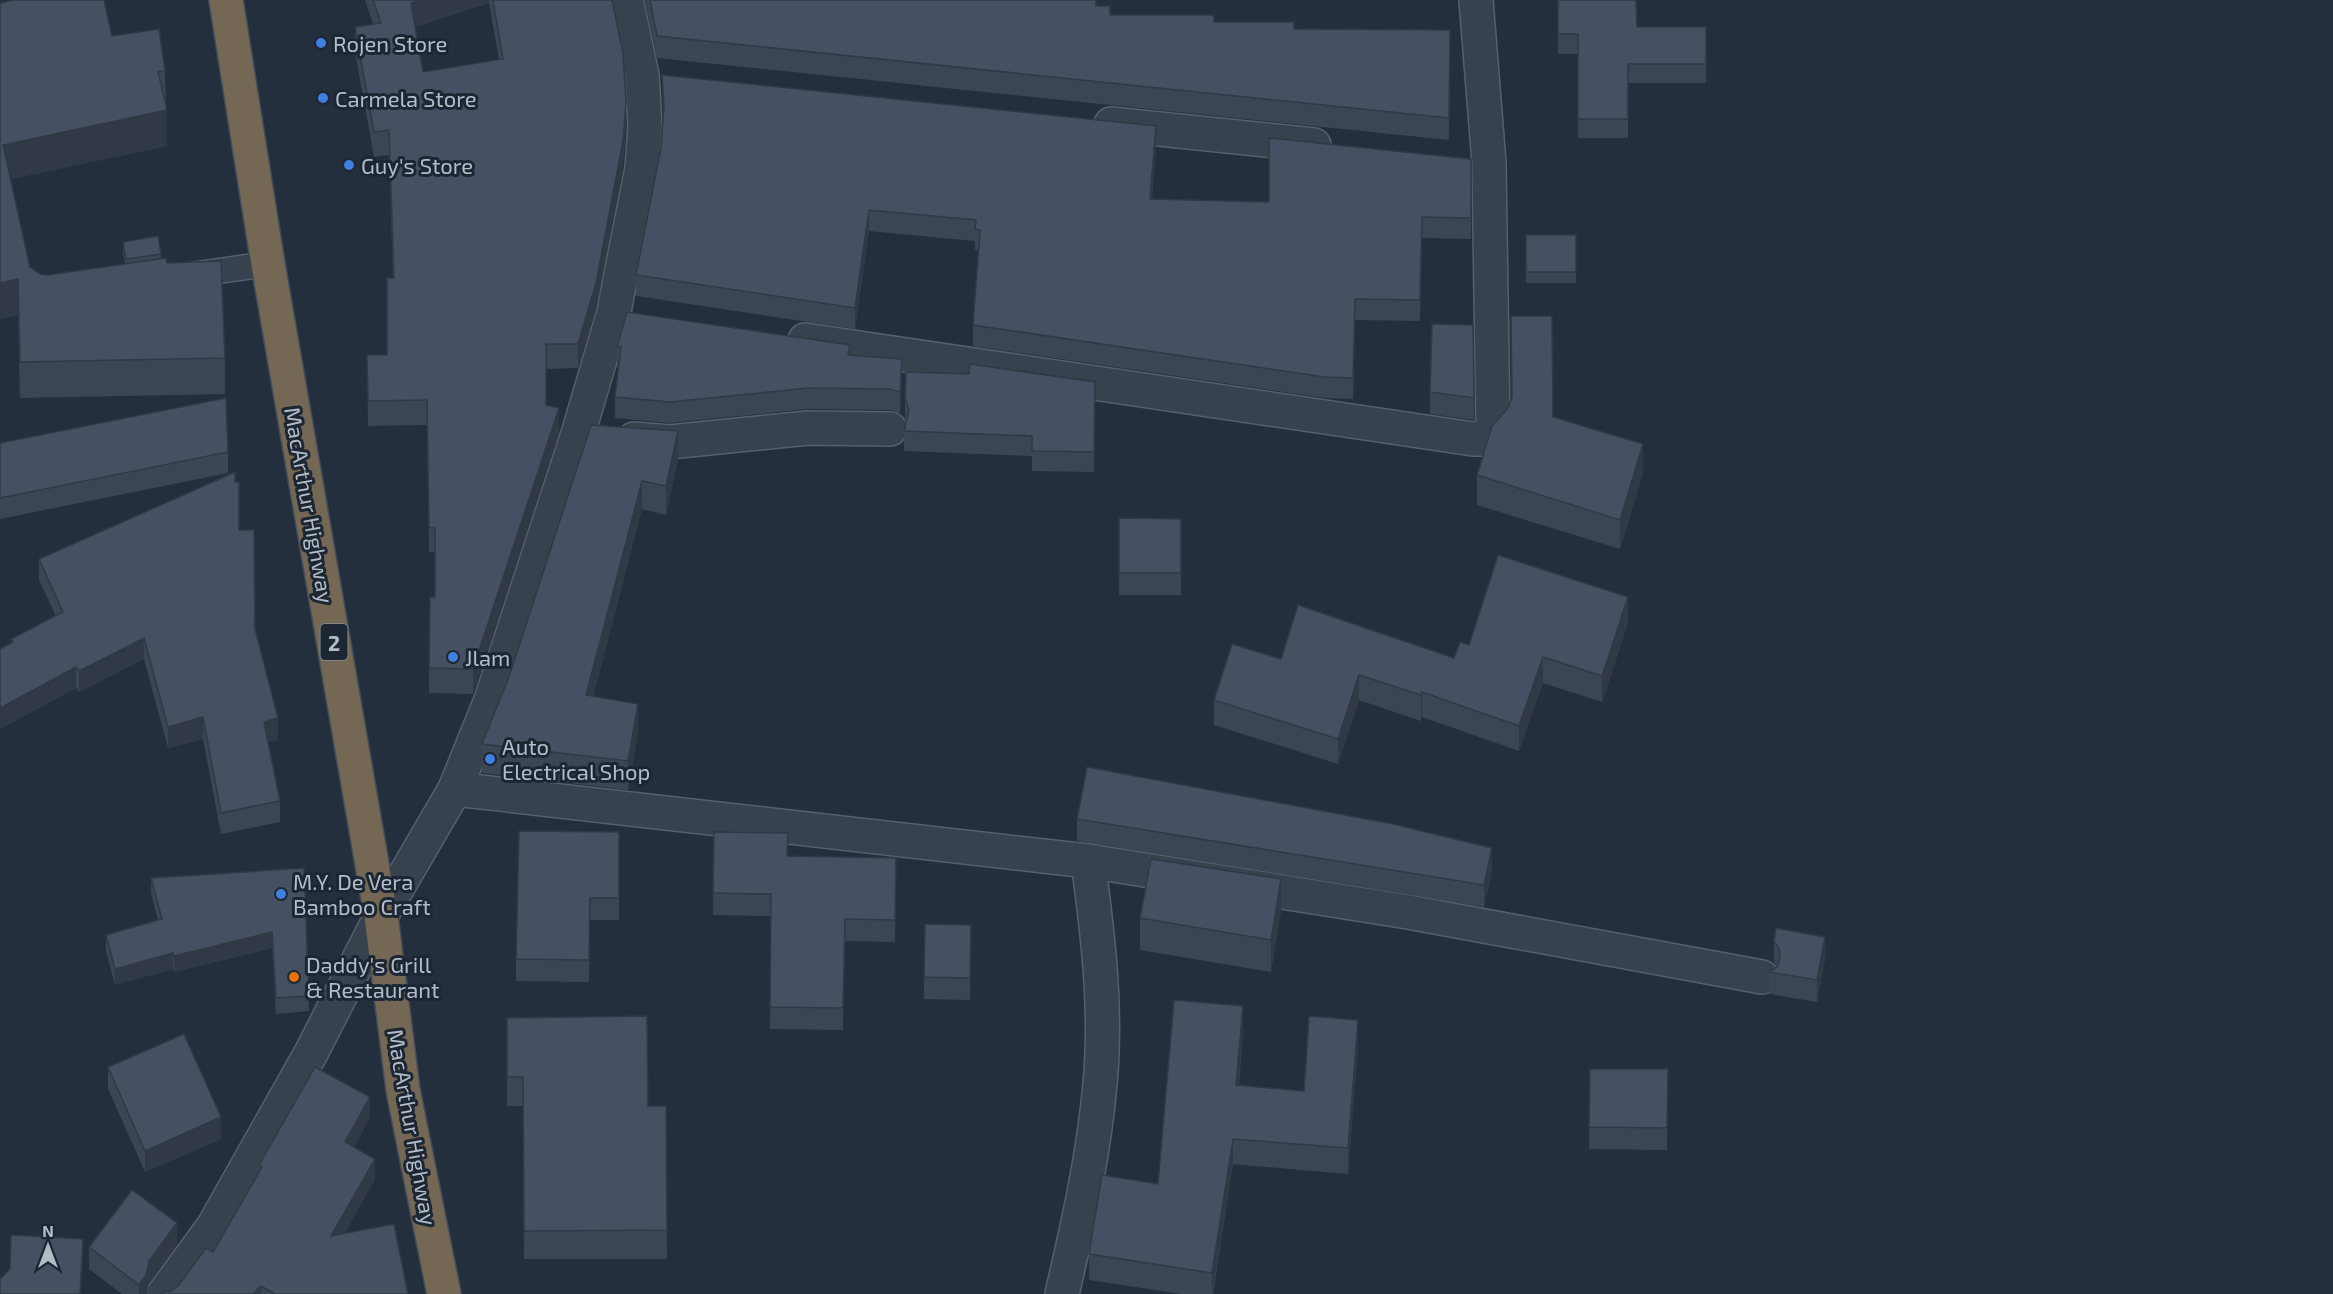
<svg xmlns="http://www.w3.org/2000/svg" width="2333" height="1294" viewBox="0 0 2333 1294" font-family="'Exo 2',sans-serif">
	<rect width="100%" height="100%" fill="#242f3e"/>
	<g fill="none" stroke-linecap="round" stroke-linejoin="round">
		<g stroke="#565f6c" stroke-width="27">
			<path id="lane" d="M 191,275 L 268,264"/>
		</g>
		<g stroke="#565f6c" stroke-width="36">
			<g id="street">
				<path d="M 1111,124 L 1314,145"/>
				<path d="M 805,340 L 1473,439 L 1483,439 L 1493,426 L 1489,163 L 1476,0"/>
				<path d="M 634,439 L 670,442 L 808,428 L 890,429"/>
				<path d="M 455,789 L 1088,861 L 1408,912 L 1762,977"/>
				<path d="M 164,1294 L 213,1227 L 311,1053 L 381,916 L 455,789 L 491,700 L 578,434 L 614,312 L 623,264 L 642,168 L 645,126 L 642,75 L 626,0"/>
				<path d="M 1062,1294 C 1078,1225 1094,1154 1100,1084 C 1107,1009 1098,935 1088,861"/>
			</g>
		</g>
		<g stroke="#434c59" stroke-width="36">
			<path id="highway" d="M 226,0 L 268,264 L 381,916 L 403,1090 L 444,1294"/>
		</g>
		<use href="#lane" stroke="#38414e" stroke-width="24"/>
		<use href="#street" stroke="#38414e" stroke-width="33"/>
		<use href="#highway" stroke="#746855" stroke-width="33"/>
	</g>
	<g fill="#3b4654" fill-rule="evenodd">
		<path d="M 365,0 L 612,0 L 626,126 L 623,165 L 596,308 L 578,368 L 546,369 L 546,405 L 559,433 L 473,694 L 429,693 L 429,668 L 435,597 L 435,552 L 429,552 L 427,425 L 368,426 L 367,355 L 387,355 L 393,278 L 389,155 L 374,157 L 355,52 L 355,27 L 373,24 ZM 489,3 L 499,60 L 423,72 L 415,27 Z"/>
		<path d="M 645,0 L 1096,0 L 1096,6 L 1110,15 L 1214,22 L 1294,29 L 1450,30 L 1449,140 L 657,58 Z"/>
		<path d="M 1558,0 L 1637,27 L 1706,27 L 1706,83 L 1628,83 L 1628,138 L 1578,138 L 1578,54 L 1558,54 Z"/>
		<path d="M 0,3 L 112,36 L 165,71 L 167,146 L 10,179 L 30,267 L 40,274 L 48,275 L 125,264 L 123,253 L 123,242 L 161,254 L 161,259 L 167,263 L 225,358 L 225,394 L 20,398 L 18,315 L 0,319 Z"/>
		<path d="M 662,75 L 1156,147 L 1152,199 L 1269,202 L 1471,159 L 1471,239 L 1422,238 L 1420,321 L 1355,320 L 1353,399 L 1324,398 L 973,346 L 973,325 L 978,250 L 975,250 L 975,241 L 869,231 L 855,329 L 636,296 L 636,275 L 661,148 L 663,115 Z"/>
		<rect x="1526" y="235" width="50" height="48"/>
		<path d="M 1473,325 L 1474,420 L 1430,414 L 1430,392 Z"/>
		<path d="M 617,347 L 850,356 L 902,380 L 900,413 L 890,410 L 808,409 L 670,423 L 615,418 L 615,397 L 618,368 L 617,368 Z"/>
		<path d="M 1095,382 L 1094,472 L 1032,471 L 1032,456 L 904,451 L 904,431 L 906,422 L 905,418 L 905,398 Z"/>
		<path d="M 1553,417 L 1643,473 L 1620,549 L 1477,505 L 1477,475 Z"/>
		<path d="M 591,425 L 678,460 L 666,515 L 642,509 L 593,697 L 638,733 L 628,790 L 482,773 L 482,744 L 509,677 Z"/>
		<path d="M 0,443 L 228,452 L 228,473 L 0,519 Z"/>
		<path d="M 235,482 L 239,530 L 255,629 L 278,740 L 268,742 L 280,801 L 280,822 L 221,834 L 203,739 L 168,748 L 144,659 L 79,692 L 76,688 L 0,729 L 0,649 L 11,643 L 11,639 L 56,616 L 39,580 L 39,559 Z"/>
		<path d="M 1119,518 L 1181,519 L 1181,595 L 1119,595 Z"/>
		<path d="M 1628,623 L 1602,702 L 1543,683 L 1519,751 L 1422,717 L 1421,721 L 1359,700 L 1338,764 L 1214,725 L 1214,700 L 1281,659 L 1454,658 L 1469,645 Z"/>
		<path d="M 1077,819 L 1492,870 L 1484,907 L 1077,841 Z"/>
		<path d="M 619,832 L 619,920 L 590,920 L 589,982 L 516,981 L 516,959 Z"/>
		<path d="M 788,856 L 896,879 L 895,942 L 845,941 L 843,1030 L 770,1029 L 771,916 L 713,915 L 713,893 Z"/>
		<path d="M 304,868 L 309,1011 L 276,1014 L 272,948 L 174,972 L 173,969 L 115,985 L 106,951 L 106,935 L 158,920 L 151,893 L 151,878 Z"/>
		<path d="M 1281,911 L 1271,972 L 1140,950 L 1140,918 Z"/>
		<path d="M 1774,941 L 1825,959 L 1817,1002 L 1769,994 L 1769,972 L 1777,967 L 1774,962 Z"/>
		<path d="M 971,947 L 970,1000 L 924,999 L 924,977 Z"/>
		<path d="M 507,1018 L 648,1106 L 666,1106 L 667,1259 L 524,1259 L 523,1106 L 507,1106 Z"/>
		<path d="M 1243,1032 L 1239,1085 L 1304,1091 L 1358,1046 L 1348,1174 L 1233,1164 L 1213,1294 L 1182,1294 L 1089,1280 L 1089,1254 L 1158,1184 Z"/>
		<path d="M 108,1067 L 221,1139 L 145,1172 L 108,1089 Z"/>
		<path d="M 1590,1069 L 1668,1069 L 1667,1150 L 1589,1149 Z"/>
		<path d="M 370,1117 L 354,1147 L 375,1179 L 344,1234 L 408,1294 L 162,1294 L 162,1292 L 171,1291 L 179,1285 L 213,1252 L 259,1174 L 259,1165 Z"/>
		<path d="M 177,1245 L 149,1283 L 147,1294 L 122,1294 L 89,1269 L 89,1247 Z"/>
	</g>
	<g fill="#303945">
		<path d="M 420,0 L 489,0 L 489,3 L 411,28 L 411,3 Z"/>
		<path d="M 626,101 L 626,126 L 623,165 L 596,308 L 578,368 L 578,344 Z"/>
		<path d="M 167,110 L 167,146 L 3,181 L 3,145 Z"/>
		<path d="M 1156,126 L 1156,147 L 1150,220 L 1150,199 Z"/>
		<path d="M 869,210 L 869,231 L 855,329 L 855,308 Z"/>
		<path d="M 18,279 L 18,315 L 0,319 L 0,283 Z"/>
		<path d="M 902,359 L 902,380 L 900,413 L 900,392 Z"/>
		<path d="M 559,408 L 559,433 L 473,694 L 473,669 Z"/>
		<path d="M 678,431 L 678,460 L 666,515 L 666,486 Z"/>
		<path d="M 1643,444 L 1643,473 L 1620,549 L 1620,520 Z"/>
		<path d="M 642,481 L 642,509 L 586,724 L 586,695 Z"/>
		<path d="M 1628,597 L 1628,623 L 1602,702 L 1602,676 Z"/>
		<path d="M 144,638 L 144,659 L 79,692 L 79,671 Z"/>
		<path d="M 1543,657 L 1543,683 L 1519,751 L 1519,726 Z"/>
		<path d="M 76,667 L 76,688 L 0,729 L 0,708 Z"/>
		<path d="M 1359,675 L 1359,700 L 1338,764 L 1338,739 Z"/>
		<path d="M 1422,692 L 1422,717 L 1421,721 L 1421,695 Z"/>
		<path d="M 638,704 L 638,733 L 628,790 L 628,761 Z"/>
		<path d="M 203,717 L 203,739 L 168,748 L 168,727 Z"/>
		<path d="M 278,718 L 278,740 L 264,743 L 264,722 Z"/>
		<path d="M 1492,848 L 1492,870 L 1484,907 L 1484,885 Z"/>
		<path d="M 1281,879 L 1281,911 L 1271,972 L 1271,940 Z"/>
		<path d="M 272,932 L 272,948 L 174,972 L 174,956 Z"/>
		<path d="M 1825,937 L 1825,959 L 1817,1002 L 1817,980 Z"/>
		<path d="M 173,953 L 173,969 L 115,985 L 115,969 Z"/>
		<path d="M 1243,1006 L 1243,1032 L 1236,1111 L 1236,1085 Z"/>
		<path d="M 1358,1020 L 1358,1046 L 1348,1174 L 1348,1148 Z"/>
		<path d="M 370,1097 L 370,1117 L 345,1163 L 345,1142 Z"/>
		<path d="M 221,1117 L 221,1139 L 145,1172 L 145,1151 Z"/>
		<path d="M 1233,1139 L 1233,1164 L 1212,1294 L 1212,1273 Z"/>
		<path d="M 375,1159 L 375,1179 L 331,1256 L 331,1236 Z"/>
		<path d="M 177,1223 L 177,1245 L 149,1283 L 147,1294 L 139,1294 L 139,1285 L 149,1261 Z"/>
		<path d="M 83,1239 L 83,1261 L 81,1294 L 80,1294 Z"/>
		<path d="M 261,1286 L 261,1294 L 253,1294 Z"/>
	</g>
	<g fill="#455162" stroke="#303945" stroke-width="1.5">
		<path d="M 14,0 L 104,0 L 112,36 L 159,29 L 165,71 L 158,72 L 167,110 L 3,145 L 30,267 L 40,274 L 48,275 L 166,258 L 167,263 L 221,261 L 225,358 L 20,362 L 18,279 L 0,283 L 0,3 Z"/>
		<path d="M 373,0 L 420,0 L 411,3 L 423,72 L 503,59 L 493,0 L 612,0 L 623,53 L 626,101 L 623,141 L 596,283 L 578,344 L 546,344 L 546,405 L 559,408 L 473,669 L 429,668 L 430,597 L 435,597 L 435,528 L 429,528 L 427,400 L 368,401 L 367,355 L 387,355 L 387,278 L 394,278 L 389,130 L 374,132 L 355,27 L 381,23 Z"/>
		<path d="M 650,0 L 1096,0 L 1096,6 L 1110,6 L 1110,15 L 1214,15 L 1214,22 L 1294,22 L 1294,29 L 1450,30 L 1449,118 L 657,36 Z"/>
		<path d="M 1558,0 L 1636,0 L 1637,27 L 1706,27 L 1706,64 L 1628,64 L 1628,119 L 1578,119 L 1578,34 L 1558,34 Z"/>
		<path d="M 662,75 L 1156,126 L 1150,199 L 1269,202 L 1269,138 L 1471,159 L 1471,218 L 1422,217 L 1420,300 L 1355,299 L 1353,378 L 1324,377 L 973,325 L 980,230 L 975,229 L 976,220 L 869,210 L 855,308 L 636,275 L 661,148 L 664,106 Z"/>
		<rect x="1526" y="235" width="50" height="37"/>
		<path d="M 158,236 L 161,254 L 126,259 L 123,242 Z"/>
		<path d="M 627,312 L 850,345 L 848,355 L 902,359 L 900,392 L 890,389 L 808,388 L 670,402 L 615,397 L 621,347 L 617,347 Z"/>
		<path d="M 1511,316 L 1552,316 L 1553,417 L 1643,444 L 1620,520 L 1477,475 L 1492,426 L 1508,408 L 1512,397 Z"/>
		<path d="M 1432,324 L 1473,325 L 1474,398 L 1430,392 Z"/>
		<path d="M 970,364 L 1095,382 L 1094,452 L 1032,451 L 1032,436 L 904,431 L 909,410 L 905,398 L 906,372 L 969,374 Z"/>
		<path d="M 226,398 L 228,452 L 0,498 L 0,443 Z"/>
		<path d="M 591,425 L 678,431 L 666,486 L 642,481 L 586,695 L 638,704 L 628,761 L 482,744 L 509,677 Z"/>
		<path d="M 235,472 L 235,482 L 239,482 L 239,530 L 254,530 L 255,629 L 278,718 L 264,722 L 280,801 L 221,813 L 203,717 L 168,727 L 144,638 L 79,671 L 76,667 L 0,708 L 0,649 L 13,642 L 11,639 L 63,612 L 39,559 Z"/>
		<path d="M 1119,518 L 1181,519 L 1181,573 L 1119,573 Z"/>
		<path d="M 1498,555 L 1628,597 L 1602,676 L 1543,657 L 1519,726 L 1422,692 L 1421,695 L 1359,675 L 1338,739 L 1214,700 L 1232,644 L 1281,659 L 1298,605 L 1454,658 L 1460,642 L 1469,645 Z"/>
		<path d="M 1087,767 L 1393,824 L 1492,848 L 1484,885 L 1077,819 Z"/>
		<path d="M 519,831 L 619,832 L 619,898 L 590,898 L 589,960 L 516,959 Z"/>
		<path d="M 714,832 L 788,833 L 787,856 L 896,858 L 895,920 L 845,919 L 843,1008 L 770,1007 L 771,894 L 713,893 Z"/>
		<path d="M 1151,859 L 1281,879 L 1271,940 L 1140,918 Z"/>
		<path d="M 304,868 L 309,996 L 276,998 L 272,932 L 174,956 L 173,953 L 115,969 L 106,935 L 162,919 L 151,878 Z"/>
		<path d="M 925,924 L 971,925 L 970,978 L 924,977 Z"/>
		<path d="M 1776,928 L 1825,937 L 1817,980 L 1769,972 L 1777,967 L 1780,958 L 1779,948 L 1774,941 Z"/>
		<path d="M 1174,1000 L 1243,1006 L 1236,1085 L 1304,1091 L 1309,1016 L 1358,1020 L 1348,1148 L 1233,1139 L 1212,1273 L 1089,1254 L 1102,1175 L 1158,1184 Z"/>
		<path d="M 647,1016 L 648,1106 L 666,1106 L 667,1230 L 524,1231 L 523,1077 L 507,1077 L 507,1018 Z"/>
		<path d="M 184,1034 L 221,1117 L 145,1151 L 108,1067 Z"/>
		<path d="M 315,1067 L 370,1097 L 345,1142 L 375,1159 L 331,1236 L 394,1224 L 408,1294 L 275,1294 L 261,1286 L 253,1294 L 163,1294 L 162,1292 L 171,1291 L 179,1285 L 206,1248 L 213,1252 L 262,1167 L 259,1165 Z"/>
		<path d="M 1590,1069 L 1668,1069 L 1667,1128 L 1589,1127 Z"/>
		<path d="M 132,1190 L 177,1223 L 149,1261 L 146,1275 L 139,1285 L 89,1247 Z"/>
		<path d="M 11,1235 L 83,1239 L 80,1294 L 0,1294 L 0,1279 L 10,1269 Z"/>
	</g>
	<g fill="#3f7fe0" stroke="#1d2633" stroke-width="2">
		<circle cx="321" cy="43" r="6"/>
		<circle cx="323" cy="98" r="6"/>
		<circle cx="349" cy="165" r="6"/>
		<circle cx="453" cy="657" r="6"/>
		<circle cx="490" cy="759" r="6"/>
		<circle cx="281" cy="894" r="6"/>
	</g>
	<circle fill="#e8710a" stroke="#1d2633" stroke-width="2" cx="294" cy="977" r="6"/>
	<g text-anchor="middle" dominant-baseline="central" stroke-width="6" stroke-linejoin="round" paint-order="stroke">
		<rect fill="#1d2633" stroke="#878f9c" stroke-width="1.5" x="320.5" y="624" width="27" height="36" rx="4.5"/>
		<g font-size="21" font-weight="bold" fill="#b4bcc9">
			<text x="334" y="642">2</text>
		</g>
		<g font-size="22" fill="#b4bcc9" stroke="#1d2633" text-anchor="start">
			<text x="333" y="43">Rojen Store</text>
			<text x="335" y="98">Carmela Store</text>
			<text x="361" y="165">Guy's Store</text>
			<text x="465" y="657">Jlam</text>
			<text x="502" y="746">Auto<tspan x="502" dy="25">Electrical Shop</tspan></text>
			<text x="293" y="881">M.Y. De Vera<tspan x="293" dy="25">Bamboo Craft</tspan></text>
			<text x="306" y="964">Daddy's Grill<tspan x="306" dy="25">&amp; Restaurant</tspan></text>
		</g>
		<g font-size="22" fill="#b4bcc9" stroke="#1d2633">
			<text transform="translate(310 505) rotate(80)">MacArthur Highway</text>
			<text transform="translate(413 1127) rotate(80)">MacArthur Highway</text>
		</g>
	</g>
	<g transform="translate(48 1246)" stroke="#1d2633" stroke-width="4.5" paint-order="stroke">
	<path d="M0-4.5L10 22L0 15L-10 22Z" fill="#b4bcc9"/>
	<text y="-9" font-size="16" font-weight="bold" text-anchor="middle" fill="#b4bcc9">N</text>
	</g>
</svg>
